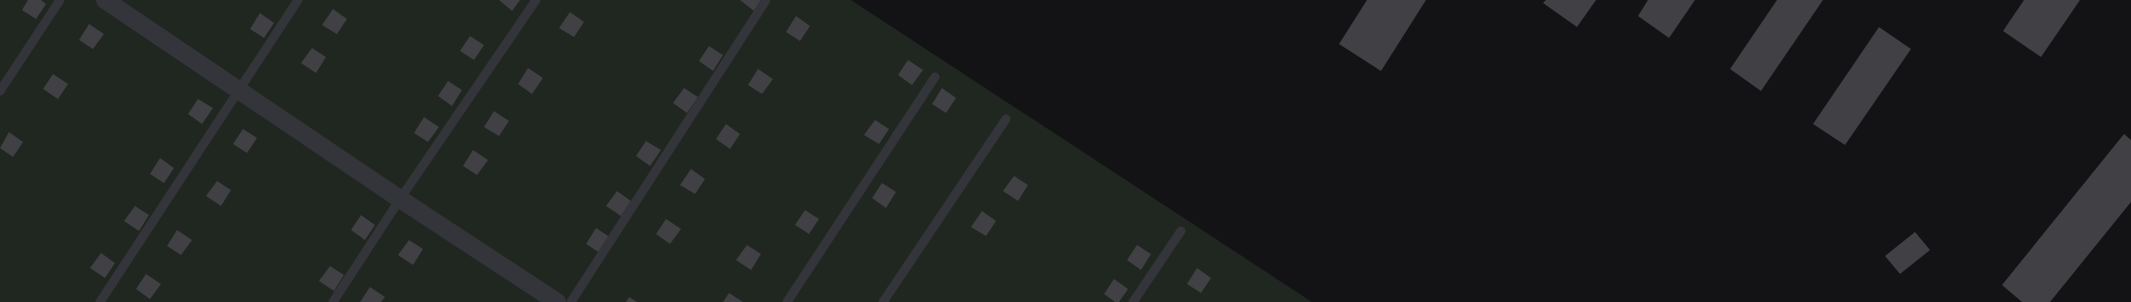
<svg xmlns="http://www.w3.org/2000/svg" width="2131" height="302" viewBox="0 0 2131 302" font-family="'Alegreya Sans',sans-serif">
	<rect width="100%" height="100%" fill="#131315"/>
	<path fill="#202721" d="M 0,0 L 851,0 L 1312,302 L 0,302 Z"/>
	<g fill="#404045">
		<path d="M 28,0 L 41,0 L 46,4 L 36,19 L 22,10 Z"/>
		<path d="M 499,0 L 520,0 L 512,11 Z"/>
		<path d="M 740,0 L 761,0 L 754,11 Z"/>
		<path d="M 1367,0 L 1426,0 L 1381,71 L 1339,44 Z"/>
		<path d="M 1546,0 L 1596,0 L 1577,27 L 1543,3 Z"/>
		<path d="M 1648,0 L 1695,0 L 1669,38 L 1638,16 Z"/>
		<path d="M 1777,0 L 1823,0 L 1761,91 L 1730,69 Z"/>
		<path d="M 2024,0 L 2080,0 L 2041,57 L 2003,31 Z"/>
		<path d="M 333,9 L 347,19 L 337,34 L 322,25 Z"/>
		<path d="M 570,12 L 584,22 L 574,37 L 559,28 Z"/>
		<path d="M 260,13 L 274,23 L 264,38 L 250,29 Z"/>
		<path d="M 796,16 L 810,26 L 800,41 L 786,32 Z"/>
		<path d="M 89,24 L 104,34 L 93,49 L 79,40 Z"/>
		<path d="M 1879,27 L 1911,49 L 1845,145 L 1813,124 Z"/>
		<path d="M 470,36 L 484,45 L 474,60 L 460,51 Z"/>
		<path d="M 709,46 L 723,55 L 713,71 L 699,61 Z"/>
		<path d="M 312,48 L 326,57 L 316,73 L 301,63 Z"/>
		<path d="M 908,60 L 923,70 L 912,85 L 898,75 Z"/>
		<path d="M 528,68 L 543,78 L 532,94 L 518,84 Z"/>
		<path d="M 758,69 L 773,79 L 762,94 L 748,85 Z"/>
		<path d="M 53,74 L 68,84 L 58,99 L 43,89 Z"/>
		<path d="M 448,81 L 462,90 L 452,106 L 438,96 Z"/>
		<path d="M 684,88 L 698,97 L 687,113 L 673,103 Z"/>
		<path d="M 942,88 L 956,98 L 946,113 L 932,104 Z"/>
		<path d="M 198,99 L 213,108 L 202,124 L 188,114 Z"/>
		<path d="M 494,111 L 509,121 L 499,136 L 484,127 Z"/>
		<path d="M 424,117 L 439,127 L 428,142 L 414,133 Z"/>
		<path d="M 875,120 L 889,129 L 879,144 L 864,135 Z"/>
		<path d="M 726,124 L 740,134 L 730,149 L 716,139 Z"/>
		<path d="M 243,129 L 257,138 L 247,153 L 233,144 Z"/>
		<path d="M 9,132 L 23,142 L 13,157 L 0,148 Z"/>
		<path d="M 2124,134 L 2131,140 L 2131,202 L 2050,302 L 2022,302 L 2002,285 Z"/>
		<path d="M 646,141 L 661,150 L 650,166 L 636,156 Z"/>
		<path d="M 473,150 L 488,160 L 477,175 L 463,166 Z"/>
		<path d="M 160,158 L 174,168 L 164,183 L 150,174 Z"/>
		<path d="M 691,169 L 705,179 L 695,194 L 680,185 Z"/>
		<path d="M 1014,176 L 1028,185 L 1018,201 L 1003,191 Z"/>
		<path d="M 217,181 L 231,190 L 221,206 L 206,196 Z"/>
		<path d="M 882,183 L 896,192 L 886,208 L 872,198 Z"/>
		<path d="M 617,191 L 631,201 L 621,216 L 606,206 Z"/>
		<path d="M 135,206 L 149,215 L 139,231 L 124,221 Z"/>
		<path d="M 805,210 L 819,219 L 809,234 L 795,225 Z"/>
		<path d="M 982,211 L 996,221 L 986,236 L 971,227 Z"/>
		<path d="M 361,215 L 375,225 L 365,240 L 351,230 Z"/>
		<path d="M 666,219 L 681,229 L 670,244 L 656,234 Z"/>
		<path d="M 596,228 L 611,238 L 600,253 L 586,244 Z"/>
		<path d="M 177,230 L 192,240 L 181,255 L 167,246 Z"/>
		<path d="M 1915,232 L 1930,250 L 1900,274 L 1885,256 Z"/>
		<path d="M 409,240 L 423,249 L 413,265 L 398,255 Z"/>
		<path d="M 747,245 L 761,254 L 751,270 L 736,260 Z"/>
		<path d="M 1137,245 L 1151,254 L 1141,270 L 1127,260 Z"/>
		<path d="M 101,253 L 115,263 L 105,278 L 90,268 Z"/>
		<path d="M 330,266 L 344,275 L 334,291 L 319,281 Z"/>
		<path d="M 1197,268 L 1211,278 L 1201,293 L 1187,284 Z"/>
		<path d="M 146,274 L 161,284 L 150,299 L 136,289 Z"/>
		<path d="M 1114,279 L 1128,289 L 1119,302 L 1115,302 L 1104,294 Z"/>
		<path d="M 370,287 L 385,297 L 381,302 L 360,302 Z"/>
		<path d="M 729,293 L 743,302 L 723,302 Z"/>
		<path d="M 629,297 L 637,302 L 626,302 Z"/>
	</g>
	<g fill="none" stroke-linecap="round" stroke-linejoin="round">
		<g stroke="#34353a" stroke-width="9">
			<path d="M 0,91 L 60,0"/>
			<path d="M 100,302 L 298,0"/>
			<path d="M 333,302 L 400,199 L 536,0"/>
			<path d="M 571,302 L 766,0"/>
			<path d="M 787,302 L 935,77"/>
			<path d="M 883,302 L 1006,119"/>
			<path d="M 1133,302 L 1181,231"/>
		</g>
		<path stroke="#34353a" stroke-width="18" d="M 105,0 L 400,199 L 557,302"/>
	</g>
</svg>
